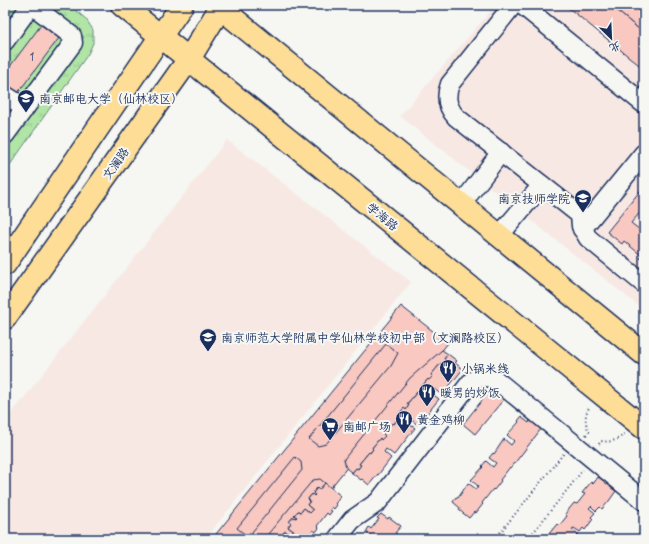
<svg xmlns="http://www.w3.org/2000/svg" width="649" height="544" viewBox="0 0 649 544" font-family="'Playpen Sans','LXGW WenKai TC',sans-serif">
	<defs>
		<pattern id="grass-tufts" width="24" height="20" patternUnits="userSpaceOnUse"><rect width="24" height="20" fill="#b1e5a6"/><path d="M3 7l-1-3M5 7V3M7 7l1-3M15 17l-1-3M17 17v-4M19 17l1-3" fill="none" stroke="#98c591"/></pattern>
	</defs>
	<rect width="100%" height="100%" fill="#f6f6f2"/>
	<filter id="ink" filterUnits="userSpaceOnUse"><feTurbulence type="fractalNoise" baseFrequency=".025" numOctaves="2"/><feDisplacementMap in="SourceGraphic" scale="8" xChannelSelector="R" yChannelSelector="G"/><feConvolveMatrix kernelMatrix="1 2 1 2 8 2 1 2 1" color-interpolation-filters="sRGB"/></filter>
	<g filter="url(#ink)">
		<g fill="#f7e8e3">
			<path d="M 496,5 L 644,5 L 644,310 L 400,116 Z"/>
			<path d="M 227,140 L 411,282 L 205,539 L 5,539 L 5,422 Z"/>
		</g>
		<g fill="url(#grass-tufts)" stroke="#668a82">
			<path d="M 8,5 L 22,5 L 5,35 L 5,9 Z"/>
			<path d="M 40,5 L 69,5 L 86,19 L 93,30 L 93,43 L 88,54 L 5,172 L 5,146 L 84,37 Z"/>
			<path d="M 33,15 L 67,38 L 21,99 L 5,89 L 5,49 Z"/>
		</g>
		<g fill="#f8c8c1" stroke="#1b2f5e">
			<path d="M 565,5 L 610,5 L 644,33 L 644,69 Z"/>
			<path d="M 610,5 L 644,5 L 644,23 L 639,29 Z"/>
			<path d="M 41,25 L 59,38 L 17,94 L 5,85 L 5,73 Z"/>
			<path d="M 644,186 L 644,208 L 631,223 L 644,233 L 644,262 L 640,258 L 642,256 L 624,241 L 622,244 L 607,232 Z"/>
			<path d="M 401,306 L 448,343 L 289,539 L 212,539 Z"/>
			<path d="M 386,344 L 398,353 L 391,366 L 326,444 L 318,446 L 309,439 Z"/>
			<path d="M 442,350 L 448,354 L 444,359 L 446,360 L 443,365 L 441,363 L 431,375 L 433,376 L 429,380 L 428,379 L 420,389 L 421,390 L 418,394 L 417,392 L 407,404 L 409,405 L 406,410 L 404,408 L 396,419 L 397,420 L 394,424 L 392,423 L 383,434 L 385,436 L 381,440 L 380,438 L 372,448 L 373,449 L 370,453 L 369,452 L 359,464 L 361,465 L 358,469 L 356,468 L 352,473 L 346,468 L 344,459 L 410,378 Z"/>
			<path d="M 448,354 L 457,361 L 455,363 L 463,369 L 442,395 L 434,389 L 431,393 L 439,399 L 418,425 L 410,419 L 407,423 L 415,428 L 394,455 L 386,449 L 384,452 L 391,458 L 378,475 L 378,474 L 369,485 L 362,479 L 361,480 L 352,473 L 356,468 L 358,469 L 361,465 L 359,464 L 369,452 L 370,453 L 373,449 L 372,448 L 380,438 L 381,440 L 385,436 L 383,434 L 392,423 L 394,424 L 397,420 L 396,419 L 404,408 L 406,410 L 409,405 L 407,404 L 417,392 L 418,394 L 421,390 L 420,389 L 428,379 L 429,380 L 433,376 L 431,375 L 441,363 L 443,365 L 446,360 L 444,359 Z"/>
			<path d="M 491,389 L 504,399 L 475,434 L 463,424 Z"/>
			<path d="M 521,417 L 529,423 L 530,420 L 541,429 L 511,468 L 510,467 L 500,480 L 501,481 L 494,490 L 493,489 L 482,503 L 483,504 L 476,513 L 474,512 L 469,518 L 459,510 L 460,508 L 453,502 L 456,497 L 458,498 L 468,483 L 476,489 L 478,486 L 471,480 L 483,467 L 482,466 L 486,461 L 493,467 L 496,463 L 489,458 L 493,453 L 494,454 L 504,439 L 511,445 L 514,441 L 507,435 L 519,422 L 518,421 Z"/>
			<path d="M 295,457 L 301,462 L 302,470 L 248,537 L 237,528 Z"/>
			<path d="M 598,477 L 612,486 L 610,487 L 616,491 L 609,501 L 602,509 L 600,507 L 596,511 L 591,506 L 589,508 L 595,513 L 591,517 L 593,519 L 585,530 L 583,528 L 580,532 L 574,528 L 572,529 L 578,534 L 575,539 L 549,539 L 550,537 L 548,535 L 557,524 L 559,526 L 567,516 L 565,514 L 574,503 L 577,504 L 585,494 L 582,493 L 591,482 L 593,484 Z"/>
			<path d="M 320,479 L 325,483 L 319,490 L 317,488 L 313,493 L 315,495 L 314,496 L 312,494 L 308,499 L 310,501 L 307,505 L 313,510 L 310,513 L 304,508 L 301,512 L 298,511 L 294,515 L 297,517 L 296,518 L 293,517 L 289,522 L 291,523 L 288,527 L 295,532 L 292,536 L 285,531 L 282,535 L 280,534 L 276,538 L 277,539 L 269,539 L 271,536 L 268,534 L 313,480 Z"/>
			<path d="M 325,483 L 341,496 L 335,504 L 337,505 L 334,509 L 332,507 L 330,510 L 332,511 L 329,515 L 327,513 L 317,526 L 319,528 L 316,532 L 313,530 L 312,532 L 314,534 L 310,538 L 308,536 L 306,539 L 276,538 L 280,534 L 282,535 L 285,531 L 292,536 L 295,532 L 288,527 L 291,523 L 289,522 L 293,517 L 296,518 L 297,517 L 294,515 L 298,511 L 301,512 L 304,508 L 310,513 L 313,510 L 307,505 L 310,501 L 308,499 L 312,494 L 314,496 L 315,495 L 313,493 L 317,488 L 319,490 Z"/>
			<path d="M 381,514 L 388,519 L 389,517 L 401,526 L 395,533 L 397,534 L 395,537 L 393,536 L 390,539 L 371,539 L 373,537 L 366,532 L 369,527 L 371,529 L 379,519 L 377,518 Z"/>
		</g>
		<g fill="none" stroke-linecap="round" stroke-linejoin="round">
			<g stroke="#1b2f5e" stroke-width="21">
				<g id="minor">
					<path d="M 513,5 L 450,84 C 445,97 447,107 456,117 L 580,215 L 581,226 L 588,238 L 644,284"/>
					<path d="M 522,5 L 644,104"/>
					<path d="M 5,41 L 31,5"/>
					<path d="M 5,95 L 25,108"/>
					<path d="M 5,135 L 73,43 L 72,36 L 32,5"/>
					<path d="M 461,205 L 501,152"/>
					<path d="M 582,229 L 644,153"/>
					<path d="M 499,236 L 542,185"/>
					<path d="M 337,539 L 352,520 L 378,502 L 470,383 C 478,376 487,375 496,380 L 644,501"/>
				</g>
			</g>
			<g stroke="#1b2f5e" stroke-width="25">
				<g id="major">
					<path d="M 122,5 L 644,428"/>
					<path d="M 217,5 L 644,354"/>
					<path d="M 5,264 L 182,5"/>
					<path d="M 5,318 L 189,59 L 222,5"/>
				</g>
			</g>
			<g stroke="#1b2f5e" stroke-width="2" stroke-dasharray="1 3" stroke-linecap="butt">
				<path d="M 586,435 L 589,432 C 585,423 584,415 590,406"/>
				<path d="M 599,444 L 601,441 C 610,443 618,440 624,434"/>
				<path d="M 495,539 L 564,453"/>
				<path d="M 528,539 L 583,470"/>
			</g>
			<use href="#minor" stroke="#f6f6f2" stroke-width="18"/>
			<use href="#major" stroke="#fedd96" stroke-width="22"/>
		</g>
	</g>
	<defs>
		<g id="university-pin" transform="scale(0.9)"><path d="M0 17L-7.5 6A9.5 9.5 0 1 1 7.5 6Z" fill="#1b2f5e" stroke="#f6f6f2"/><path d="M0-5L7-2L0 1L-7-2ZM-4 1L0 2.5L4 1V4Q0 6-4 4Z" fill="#fff"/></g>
		<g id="school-pin" transform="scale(0.9)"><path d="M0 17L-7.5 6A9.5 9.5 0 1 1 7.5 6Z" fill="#1b2f5e" stroke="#f6f6f2"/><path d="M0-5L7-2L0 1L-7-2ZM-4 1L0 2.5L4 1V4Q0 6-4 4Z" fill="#fff"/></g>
		<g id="restaurant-pin" transform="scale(0.9)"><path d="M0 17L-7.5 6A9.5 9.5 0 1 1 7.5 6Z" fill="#1b2f5e" stroke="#f6f6f2"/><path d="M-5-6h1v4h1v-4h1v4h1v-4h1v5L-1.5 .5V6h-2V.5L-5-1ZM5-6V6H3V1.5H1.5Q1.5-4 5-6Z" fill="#fff"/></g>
		<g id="supermarket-pin" transform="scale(0.9)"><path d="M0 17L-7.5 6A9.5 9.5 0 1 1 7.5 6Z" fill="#1b2f5e" stroke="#f6f6f2"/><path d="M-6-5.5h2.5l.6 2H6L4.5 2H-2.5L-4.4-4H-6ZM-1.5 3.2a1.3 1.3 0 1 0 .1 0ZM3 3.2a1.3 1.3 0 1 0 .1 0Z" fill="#fff"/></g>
	</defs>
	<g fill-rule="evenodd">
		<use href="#university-pin" x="26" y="98"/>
		<use href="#university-pin" x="583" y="198"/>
		<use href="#school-pin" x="208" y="337"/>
		<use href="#restaurant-pin" x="448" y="368"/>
		<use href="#restaurant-pin" x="427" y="392"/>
		<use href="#restaurant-pin" x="404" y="419"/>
		<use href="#supermarket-pin" x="330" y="426"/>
	</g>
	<g text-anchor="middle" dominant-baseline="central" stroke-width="4" stroke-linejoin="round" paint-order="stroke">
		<g font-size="10" fill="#525577">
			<text x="32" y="56">1</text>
		</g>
		<g font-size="12" fill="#1b2f5e" stroke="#f6f6f2" text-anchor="start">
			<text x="39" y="98">南京邮电大学（仙林校区）</text>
			<text x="570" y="198" text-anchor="end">南京技师学院</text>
			<text x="221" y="337">南京师范大学附属中学仙林学校初中部（文澜路校区）</text>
			<text x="461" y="368">小锅米线</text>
			<text x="440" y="392">暖男的炒饭</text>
			<text x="417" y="419">黄金鸡柳</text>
			<text x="343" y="426">南邮广场</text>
		</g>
		<g font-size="12" fill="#1b2f5e" stroke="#f6f6f2">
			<text transform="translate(115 163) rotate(-55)">文澜路</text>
			<text transform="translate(383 216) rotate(39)">学海路</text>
		</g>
	</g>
	<rect width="649" height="544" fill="none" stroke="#f6f6f2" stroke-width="20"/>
	<rect x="10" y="10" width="629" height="524" fill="none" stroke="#1b2f5e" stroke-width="1.5" filter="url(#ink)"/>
	<g transform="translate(611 38) rotate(156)" stroke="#f6f6f2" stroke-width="3" paint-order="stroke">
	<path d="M0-3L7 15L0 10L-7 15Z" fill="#1b2f5e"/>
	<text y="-6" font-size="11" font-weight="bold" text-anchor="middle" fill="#1b2f5e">北</text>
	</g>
</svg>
